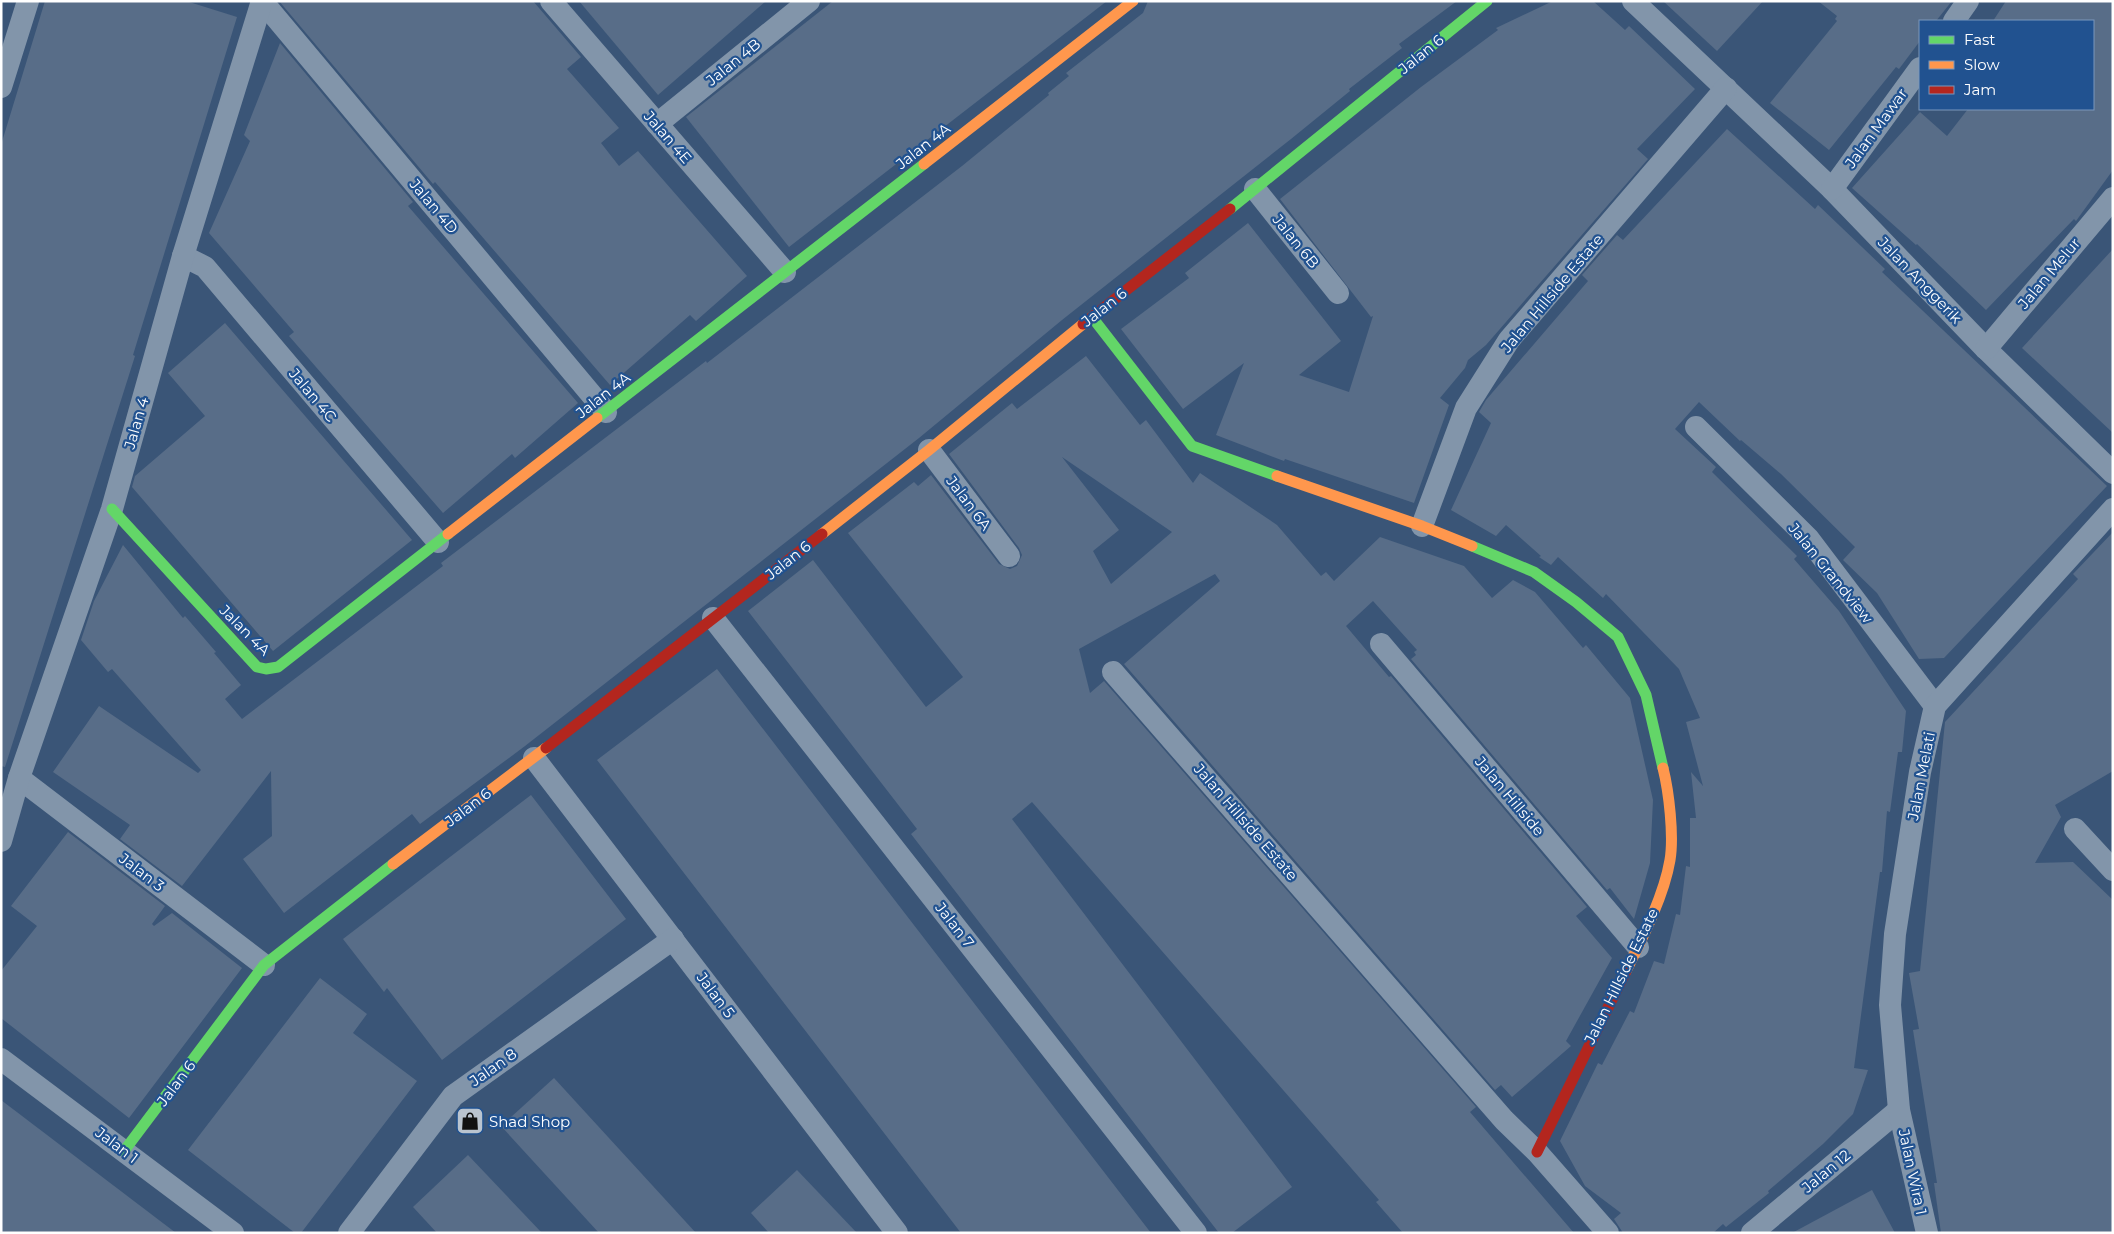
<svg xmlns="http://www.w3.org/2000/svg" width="2114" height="1234" viewBox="0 0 2114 1234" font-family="Montserrat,sans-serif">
	<rect width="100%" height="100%" fill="#3a5577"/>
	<g fill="#586d88" fill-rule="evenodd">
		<path d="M 45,1 L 186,1 L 237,17 L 133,355 L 135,356 L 5,767 L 1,766 L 1,145 Z"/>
		<path d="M 279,1 L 533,1 L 581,57 L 567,69 L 619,128 L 601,143 L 619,166 L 638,151 L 747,276 L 696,321 L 690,315 L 610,385 L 435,182 L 433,184 Z"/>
		<path d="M 579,1 L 766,1 L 658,95 Z"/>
		<path d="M 833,1 L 1107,1 L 789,247 L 686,117 Z"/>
		<path d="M 1148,1 L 1457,1 L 1399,44 L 1402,48 L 1349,89 L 1350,91 L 1291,139 L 1062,320 L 919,438 L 525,746 L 420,824 L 412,814 L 284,913 L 243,859 L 272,836 L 271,771 L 182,886 L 120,839 L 130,825 L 53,772 L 99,706 L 198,773 L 201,770 L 112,669 L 108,672 L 81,640 L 94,601 L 123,545 L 183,618 L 185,616 L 216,652 L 214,653 L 241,685 L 225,699 L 242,719 L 443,566 L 441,563 L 706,361 L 707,363 L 962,166 L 1049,95 L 1048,93 L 1069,76 L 1066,73 L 1143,13 Z"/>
		<path d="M 1553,1 L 1593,1 L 1625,30 L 1629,26 L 1695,89 L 1637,149 L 1648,159 L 1486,345 L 1468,360 L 1465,368 L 1440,398 L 1449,405 L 1414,503 L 1285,459 L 1284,461 L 1216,435 L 1244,363 L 1183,409 L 1121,329 L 1189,278 L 1185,273 L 1248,223 L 1341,341 L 1299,375 L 1349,392 L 1373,316 L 1371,317 L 1280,199 L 1421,87 L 1498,30 L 1496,28 Z"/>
		<path d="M 1663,1 L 1763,1 L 1717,51 Z"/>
		<path d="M 1818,1 L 1952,1 L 1936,21 L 1920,21 L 1920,41 L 1899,69 L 1896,67 L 1829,150 L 1770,103 L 1837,21 L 1835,19 L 1837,16 Z"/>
		<path d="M 2006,1 L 2113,1 L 2113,170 L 2076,221 L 2074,219 L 1986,310 L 1917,244 L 1916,245 L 1852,188 L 1920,112 L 1947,136 L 1968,109 L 2093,109 L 2093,21 L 1993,21 Z"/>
		<path d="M 280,43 L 413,202 L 408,206 L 578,403 L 515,458 L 512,454 L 443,513 L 289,336 L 294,332 L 209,233 L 250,141 L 244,135 Z"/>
		<path d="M 1727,129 L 1815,209 L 1818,205 L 1885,269 L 1882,272 L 2107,486 L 1944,658 L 1919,659 L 1877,593 L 1843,560 L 1855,547 L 1781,474 L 1741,440 L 1740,441 L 1699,402 L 1675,429 L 1716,467 L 1712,472 L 1797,556 L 1794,559 L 1839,611 L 1906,711 L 1902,752 L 1898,752 L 1890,812 L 1887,811 L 1882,872 L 1880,872 L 1854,1068 L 1868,1070 L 1853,1114 L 1823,1144 L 1768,1191 L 1769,1193 L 1726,1227 L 1723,1224 L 1713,1233 L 1623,1233 L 1614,1219 L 1621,1213 L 1585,1186 L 1560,1141 L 1598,1063 L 1602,1065 L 1630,1011 L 1634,1013 L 1654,961 L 1664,964 L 1676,914 L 1680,915 L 1686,866 L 1690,867 L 1690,818 L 1696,818 L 1691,772 L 1703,786 L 1686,722 L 1700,718 L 1679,669 L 1606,594 L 1603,598 L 1558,557 L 1551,565 L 1539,557 L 1541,556 L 1506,525 L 1496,536 L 1451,510 L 1491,423 L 1479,412 L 1486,400 L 1588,281 L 1582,275 L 1617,235 L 1623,240 Z"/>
		<path d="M 2113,249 L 2113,433 L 2022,348 Z"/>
		<path d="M 225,323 L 412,540 L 273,651 L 132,487 L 135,476 L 205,416 L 168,373 Z"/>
		<path d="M 1086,356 L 1140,425 L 1146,420 L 1193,483 L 1200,473 L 1277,525 L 1321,576 L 1326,572 L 1334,581 L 1380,537 L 1464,566 L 1492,598 L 1513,580 L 1535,592 L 1583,648 L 1586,645 L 1630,698 L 1653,800 L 1650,863 L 1634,919 L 1610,888 L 1607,890 L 1411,659 L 1416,655 L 1414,652 L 1417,650 L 1373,601 L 1346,626 L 1389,677 L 1391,676 L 1587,907 L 1576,916 L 1612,958 L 1566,1041 L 1571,1046 L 1512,1097 L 1501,1085 L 1495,1090 L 1124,664 L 1220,581 L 1215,574 L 1079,649 L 1090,693 L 1104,681 L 1476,1107 L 1470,1112 L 1574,1233 L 1403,1233 L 1376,1202 L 1379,1200 L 1032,802 L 1012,819 L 1292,1187 L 1232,1233 L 1219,1233 L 911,834 L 917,829 L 748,611 L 813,560 L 926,707 L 963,677 L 848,533 L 914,482 L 918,486 L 931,475 L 999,564 L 1010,569 L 1017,566 L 1022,555 L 1019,548 L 949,454 L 1012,403 L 1017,409 ZM 1062,457 L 1172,532 L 1111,584 L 1093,551 L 1119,530 Z"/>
		<path d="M 2113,532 L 2113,771 L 2055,805 L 2061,817 L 2035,863 L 2073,862 L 2113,900 L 2113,1233 L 1941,1233 L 1934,1183 L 1937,1183 L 1913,1030 L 1919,1029 L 1909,973 L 1920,971 L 1945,722 L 2078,579 L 2073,574 Z"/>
		<path d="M 717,669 L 860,855 L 1151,1233 L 961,1233 L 597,760 Z"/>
		<path d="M 531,795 L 626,919 L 442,1060 L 387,988 L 384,992 L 343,939 Z"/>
		<path d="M 68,832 L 165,906 L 152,924 L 154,926 L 172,913 L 242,968 L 129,1118 L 1,1018 L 1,971 L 37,926 L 11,906 Z"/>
		<path d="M 320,978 L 367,1014 L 353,1033 L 417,1081 L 301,1233 L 295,1233 L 188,1150 Z"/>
		<path d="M 554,1078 L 696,1233 L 599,1233 L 501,1126 Z"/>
		<path d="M 1,1100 L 176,1233 L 1,1233 Z"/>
		<path d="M 468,1155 L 542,1233 L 437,1233 L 413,1207 Z"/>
		<path d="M 797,1170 L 857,1233 L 769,1233 L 751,1213 Z"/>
		<path d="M 1872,1190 L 1895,1233 L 1792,1233 Z"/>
	</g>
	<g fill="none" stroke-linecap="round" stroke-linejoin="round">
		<g stroke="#8295aa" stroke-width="22">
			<path d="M 262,1 L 606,412"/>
			<path d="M 551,1 L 785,272"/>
			<path d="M 1633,1 L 1832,189 L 1986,349 L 2113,473"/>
			<path d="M 1954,21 L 1968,1"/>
			<path d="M 1,87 L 28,1"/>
			<path d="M 657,124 L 809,1"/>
			<path d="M 1255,189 L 1338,293"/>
			<path d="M 1832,189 L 1920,68"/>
			<path d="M 183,256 L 205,267 L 438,542"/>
			<path d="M 1986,349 L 2113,198"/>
			<path d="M 1696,427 L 1808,538 L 1935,706"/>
			<path d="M 929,450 L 1009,556"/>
			<path d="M 1422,526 L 1466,408 L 1509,340 L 1726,88"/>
			<path d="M 713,618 L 1196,1233"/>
			<path d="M 1381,644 L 1638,947"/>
			<path d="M 1113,672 L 1504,1120 L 1537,1152 L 1608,1233"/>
			<path d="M 534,758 L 897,1233"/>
			<path d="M 19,778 L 264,965"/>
			<path d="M 2075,829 L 2113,870"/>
			<path d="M 1,841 L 19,778 L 112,509 L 183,256 L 262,1"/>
			<path d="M 1,1059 L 233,1233"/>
			<path d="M 349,1233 L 453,1096 L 673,939"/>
			<path d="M 1752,1233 L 1899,1110"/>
			<path d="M 1927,1233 L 1899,1110 L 1890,1005 L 1895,934 L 1920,772 L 1935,706 L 2113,509"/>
		</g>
		<g stroke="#63d668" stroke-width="11">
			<path d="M 1230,209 L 1487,1"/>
			<path d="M 1092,317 L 1192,446 L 1277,476"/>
			<path d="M 597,418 L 924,164"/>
			<path d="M 112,509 L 257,667 L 266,669 L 278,667 L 448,534"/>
			<path d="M 1472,546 L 1534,572 L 1576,602 L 1618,637 L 1646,695 L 1663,768"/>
			<path d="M 124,1151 L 264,965 L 393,864"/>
		</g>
		<g stroke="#ff974d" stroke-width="11">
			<path d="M 924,164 L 1133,1"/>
			<path d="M 1277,476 L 1422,526 L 1472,546"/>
			<path d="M 448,534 L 597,418"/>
			<path d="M 822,534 L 929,450 L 1083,324"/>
			<path d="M 393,864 L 546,748"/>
			<path d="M 1626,971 C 1642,939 1664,896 1670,860 C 1674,836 1669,792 1663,768"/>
		</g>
		<g stroke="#b3261e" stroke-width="11">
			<path d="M 1083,324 L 1230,209"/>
			<path d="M 546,748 L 822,534"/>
			<path d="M 1537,1152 L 1626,971"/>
		</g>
	</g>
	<defs>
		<g id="shop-square" transform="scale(1.4375)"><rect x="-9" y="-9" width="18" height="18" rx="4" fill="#bac4cf" stroke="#215290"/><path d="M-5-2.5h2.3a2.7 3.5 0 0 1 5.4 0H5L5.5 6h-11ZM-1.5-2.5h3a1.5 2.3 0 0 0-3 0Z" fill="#111"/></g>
	</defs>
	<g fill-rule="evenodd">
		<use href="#shop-square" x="470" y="1121"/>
	</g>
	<g text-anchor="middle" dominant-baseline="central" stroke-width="4.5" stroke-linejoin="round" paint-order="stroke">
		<g font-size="15" fill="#fff" stroke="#215290">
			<text transform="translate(1421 54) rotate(-39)">Jalan 6</text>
			<text transform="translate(733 62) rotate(-39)">Jalan 4B</text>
			<text transform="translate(1876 128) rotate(-54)">Jalan Mawar</text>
			<text transform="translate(668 137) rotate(49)">Jalan 4E</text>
			<text transform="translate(923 146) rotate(-38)">Jalan 4A</text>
			<text transform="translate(434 206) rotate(50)">Jalan 4D</text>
			<text transform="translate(1296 241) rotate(51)">Jalan 6B</text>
			<text transform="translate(2049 273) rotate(-50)">Jalan Melur</text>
			<text transform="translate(1920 280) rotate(46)">Jalan Anggerik</text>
			<text transform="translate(1552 293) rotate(-50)">Jalan Hillside Estate</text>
			<text transform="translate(1104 307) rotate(-38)">Jalan 6</text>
			<text transform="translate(313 395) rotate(50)">Jalan 4C</text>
			<text transform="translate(603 395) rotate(-38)">Jalan 4A</text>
			<text transform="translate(136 423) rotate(-74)">Jalan 4</text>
			<text transform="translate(969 503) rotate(53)">Jalan 6A</text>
			<text transform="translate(788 560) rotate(-38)">Jalan 6</text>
			<text transform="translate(1831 573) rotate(51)">Jalan Grandview</text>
			<text transform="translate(245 630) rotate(45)">Jalan 4A</text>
			<text transform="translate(1921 776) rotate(-79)">Jalan Melati</text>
			<text transform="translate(1510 796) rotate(50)">Jalan Hillside</text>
			<text transform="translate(468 807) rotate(-37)">Jalan 6</text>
			<text transform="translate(1246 822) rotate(49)">Jalan Hillside Estate</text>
			<text transform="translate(142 872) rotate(37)">Jalan 3</text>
			<text transform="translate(955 925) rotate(52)">Jalan 7</text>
			<text transform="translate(1621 976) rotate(-64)">Jalan Hillside Estate</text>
			<text transform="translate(716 995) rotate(53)">Jalan 5</text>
			<text transform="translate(493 1067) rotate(-35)">Jalan 8</text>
			<text transform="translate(176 1083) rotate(-53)">Jalan 6</text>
			<text transform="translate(117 1145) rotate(37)">Jalan 1</text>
			<text transform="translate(1826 1171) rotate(-40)">Jalan 12</text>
			<text transform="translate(1913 1172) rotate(78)">Jalan Wira 1</text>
		</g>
		<g font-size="15" fill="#fff" stroke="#215290" text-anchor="start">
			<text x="489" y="1121">Shad Shop</text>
		</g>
	</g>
	<rect width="2114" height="1234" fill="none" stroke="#ffffff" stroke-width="5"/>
	<rect x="1919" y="20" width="175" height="90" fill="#215290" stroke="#7a97bc"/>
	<rect x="1929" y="36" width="25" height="8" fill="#63d668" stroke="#7a97bc"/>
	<text x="1964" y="45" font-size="15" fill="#ffffff">Fast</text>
	<rect x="1929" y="61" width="25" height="8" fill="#ff974d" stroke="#7a97bc"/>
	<text x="1964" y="70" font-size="15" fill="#ffffff">Slow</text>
	<rect x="1929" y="86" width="25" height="8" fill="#b3261e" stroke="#7a97bc"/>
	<text x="1964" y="95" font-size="15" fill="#ffffff">Jam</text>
</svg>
